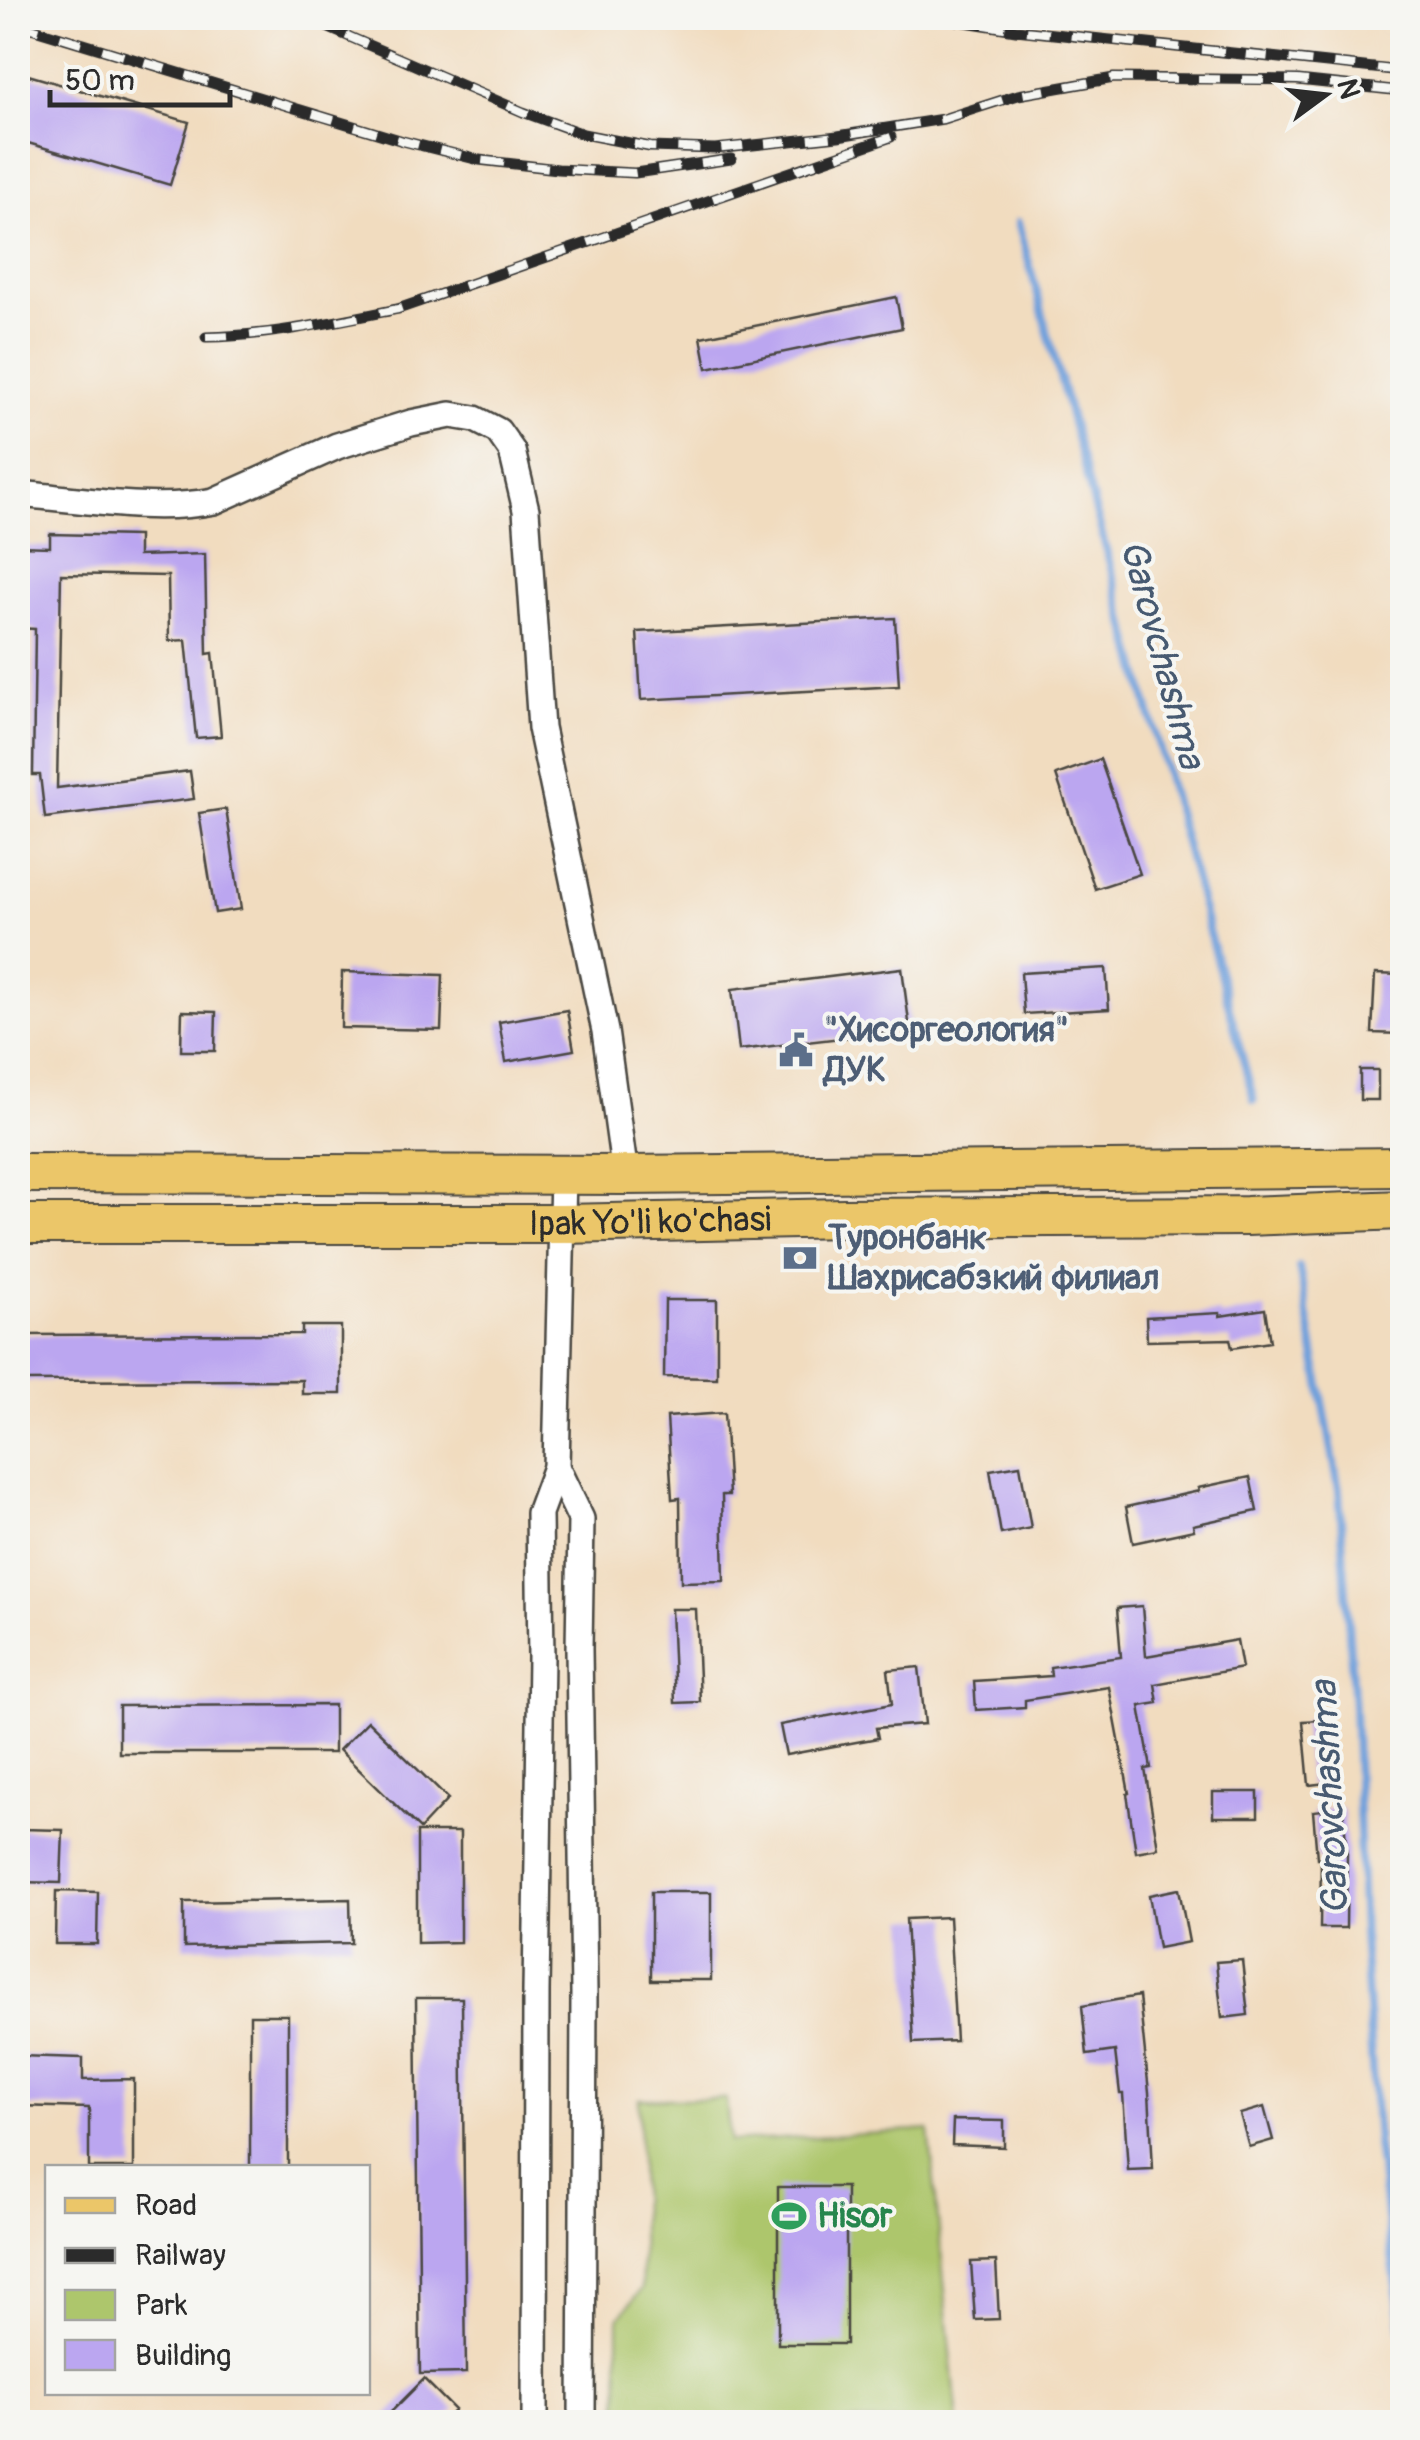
<svg xmlns="http://www.w3.org/2000/svg" width="1420" height="2440" viewBox="0 0 1420 2440" font-family="Pangolin,sans-serif">
	<rect width="100%" height="100%" fill="#f6f6f2"/>
	<filter id="ink" filterUnits="userSpaceOnUse"><feTurbulence type="fractalNoise" baseFrequency=".01" numOctaves="2"/><feDisplacementMap in="SourceGraphic" scale="20" xChannelSelector="R" yChannelSelector="G"/><feConvolveMatrix kernelMatrix="1 2 1 2 8 2 1 2 1" color-interpolation-filters="sRGB"/></filter>
	<filter id="wash" filterUnits="userSpaceOnUse"><feTurbulence type="fractalNoise" baseFrequency=".0048" numOctaves="4" result="noise"/><feDisplacementMap in="SourceGraphic" scale="40" xChannelSelector="R" yChannelSelector="G"/><feGaussianBlur stdDeviation="2.25" result="paint"/><feColorMatrix in="noise" values="0 0 0 0 0 0 0 0 0 0 0 0 0 0 0 0 0 1.4 0 .05"/><feComposite in="paint" operator="in"/></filter>
	<g filter="url(#wash)">
		<rect width="100%" height="100%" fill="#f1dcbf"/>
		<path fill="#adc66c" stroke="#6c784c" stroke-width="2.5" d="M 639,2099 L 726,2099 L 730,2142 L 929,2130 L 958,2422 L 628,2422 L 619,2413 L 619,2317 L 642,2289 Z"/>
		<g fill="none" stroke-linecap="round" stroke-linejoin="round">
			<g stroke="#72a1db" stroke-width="8">
				<path d="M 1018,222 L 1254,1100"/>
				<path d="M 1299,1267 L 1339,1490 L 1354,1707 L 1363,1934 L 1377,2144 L 1402,2329"/>
			</g>
		</g>
		<g id="blocks">
			<g fill="#bba6f0">
				<path d="M 18,72 L 189,122 L 170,185 L 18,140 Z"/>
				<path d="M 896,297 L 902,328 L 707,368 L 701,337 Z"/>
				<path d="M 50,534 L 138,536 L 138,556 L 205,554 L 207,654 L 213,653 L 221,736 L 196,738 L 186,640 L 169,641 L 168,576 L 61,574 L 57,788 L 190,771 L 194,799 L 45,818 L 40,775 L 33,775 L 35,629 L 18,628 L 18,546 L 50,547 Z"/>
				<path d="M 895,618 L 899,686 L 641,700 L 637,632 Z"/>
				<path d="M 1100,759 L 1140,874 L 1095,889 L 1056,775 Z"/>
				<path d="M 226,809 L 241,909 L 215,913 L 199,813 Z"/>
				<path d="M 902,968 L 910,1030 L 739,1050 L 732,989 Z"/>
				<path d="M 1106,968 L 1109,1009 L 1024,1014 L 1021,973 Z"/>
				<path d="M 342,972 L 443,975 L 441,1030 L 341,1028 Z"/>
				<path d="M 1375,974 L 1402,975 L 1402,1034 L 1372,1033 Z"/>
				<path d="M 567,1010 L 574,1050 L 506,1062 L 499,1022 Z"/>
				<path d="M 182,1011 L 216,1012 L 215,1051 L 181,1051 Z"/>
				<rect x="1360" y="1070" width="18" height="30"/>
				<path d="M 665,1300 L 717,1300 L 717,1378 L 664,1377 Z"/>
				<path d="M 1265,1309 L 1270,1342 L 1232,1348 L 1230,1339 L 1147,1341 L 1146,1317 L 1220,1313 L 1220,1316 Z"/>
				<path d="M 302,1326 L 341,1326 L 341,1394 L 302,1394 L 302,1380 L 18,1381 L 18,1335 L 302,1334 Z"/>
				<path d="M 724,1413 L 729,1495 L 722,1495 L 724,1581 L 681,1582 L 680,1498 L 672,1499 L 667,1417 Z"/>
				<path d="M 1020,1465 L 1031,1528 L 1001,1534 L 990,1470 Z"/>
				<path d="M 1250,1477 L 1257,1511 L 1193,1525 L 1194,1530 L 1133,1543 L 1126,1507 L 1199,1491 L 1198,1488 Z"/>
				<path d="M 1142,1606 L 1146,1656 L 1237,1640 L 1242,1668 L 1155,1684 L 1158,1703 L 1140,1706 L 1151,1768 L 1145,1769 L 1158,1848 L 1136,1852 L 1127,1794 L 1129,1793 L 1109,1687 L 1025,1700 L 1025,1707 L 976,1710 L 974,1681 L 1051,1676 L 1050,1667 L 1121,1657 L 1117,1608 Z"/>
				<path d="M 671,1609 L 696,1609 L 700,1702 L 675,1703 Z"/>
				<path d="M 919,1667 L 925,1724 L 876,1728 L 878,1738 L 786,1755 L 780,1725 L 892,1704 L 888,1670 Z"/>
				<path d="M 334,1705 L 334,1753 L 119,1753 L 119,1706 Z"/>
				<path d="M 1322,1720 L 1327,1783 L 1309,1785 L 1303,1721 Z"/>
				<path d="M 368,1721 L 448,1799 L 420,1829 L 339,1750 Z"/>
				<rect x="1213" y="1792" width="45" height="25"/>
				<path d="M 1343,1808 L 1347,1854 L 1346,1928 L 1320,1928 L 1321,1858 L 1317,1858 L 1313,1811 Z"/>
				<path d="M 20,1829 L 63,1830 L 61,1883 L 19,1882 Z"/>
				<path d="M 417,1832 L 460,1832 L 460,1942 L 417,1943 Z"/>
				<path d="M 1179,1889 L 1189,1942 L 1158,1948 L 1149,1895 Z"/>
				<path d="M 56,1891 L 98,1892 L 97,1944 L 55,1944 Z"/>
				<rect x="651" y="1892" width="60" height="88"/>
				<path d="M 350,1899 L 351,1943 L 184,1947 L 184,1902 Z"/>
				<path d="M 949,1917 L 956,2041 L 913,2043 L 906,1919 Z"/>
				<path d="M 1242,1960 L 1248,2015 L 1222,2018 L 1216,1962 Z"/>
				<path d="M 1139,1996 L 1149,2092 L 1153,2169 L 1128,2170 L 1123,2094 L 1120,2094 L 1115,2051 L 1087,2055 L 1082,2006 Z"/>
				<path d="M 416,1998 L 462,1998 L 466,2373 L 420,2374 Z"/>
				<rect x="250" y="2015" width="38" height="153"/>
				<path d="M 18,2056 L 83,2058 L 83,2080 L 134,2079 L 134,2168 L 89,2168 L 89,2108 L 18,2106 Z"/>
				<path d="M 1264,2107 L 1273,2140 L 1249,2147 L 1240,2114 Z"/>
				<path d="M 953,2120 L 1004,2121 L 1004,2147 L 952,2145 Z"/>
				<rect x="778" y="2187" width="68" height="157"/>
				<path d="M 996,2261 L 999,2319 L 975,2320 L 971,2262 Z"/>
				<path d="M 424,2379 L 455,2410 L 442,2422 L 381,2422 Z"/>
			</g>
		</g>
	</g>
	<g filter="url(#ink)">
		<use href="#blocks" fill-opacity="0" stroke="#494641" stroke-width="2.5"/>
		<g fill="none" stroke-linecap="round" stroke-linejoin="round">
			<g stroke="#494641" stroke-width="30">
				<g id="street">
					<path d="M 18,494 C 80,499 152,513 214,501 L 337,446 L 411,423 L 451,415 L 475,419 L 498,431 L 512,451 L 526,510 L 541,728 L 605,1031 L 625,1175"/>
					<path d="M 556,1467 L 581,1519 L 579,1649 L 584,1993 L 582,2422"/>
					<path d="M 535,2422 L 536,1991 L 541,1657 L 539,1513 L 556,1467 L 563,1175"/>
				</g>
			</g>
			<g stroke="#494641" stroke-width="42">
				<g id="primary">
					<path d="M 18,1173 L 625,1175 L 1402,1167"/>
					<path id="s1" d="M 18,1224 L 562,1224 L 844,1218 L 1247,1216 L 1402,1210"/>
				</g>
			</g>
			<use href="#street" stroke="#fff" stroke-width="25"/>
			<use href="#primary" stroke="#ebc669" stroke-width="38"/>
			<g stroke="#2b2b2b" stroke-width="11">
				<g id="rail">
					<path d="M 306,18 L 523,112 L 583,134 L 650,147 L 715,149 L 838,136 L 943,119 L 1018,95 L 1114,78 L 1298,80 L 1402,91"/>
					<path d="M 940,18 L 1016,30 L 1402,71"/>
					<path d="M 18,24 L 403,141 L 479,160 L 558,169 L 635,173 L 731,159"/>
					<path d="M 206,337 C 271,336 334,322 398,309 L 891,137"/>
				</g>
			</g>
			<use href="#rail" stroke="#f6f6f2" stroke-width="8" stroke-dasharray="22" stroke-linecap="butt"/>
		</g>
	</g>
	<defs>
		<g id="civic-bare" transform="scale(2.7)"><path d="M-.6-6.5H3V-4.5H.6V-3L4-1V1h2V6H-6V1h2V-1L-.6-3ZM-1.2 2.5V6h2.4V2.5Z" fill="#5c6f8a" stroke="#f6f6f2" stroke-width="2.5" paint-order="stroke"/></g>
		<g id="bank-bare" transform="scale(2.7)"><path d="M-6-4H6V4H-6ZM0-2.3a2.3 2.3 0 1 0 0 4.6a2.3 2.3 0 1 0 0-4.6Z" fill="#5c6f8a" stroke="#f6f6f2" stroke-width="2.5" paint-order="stroke"/></g>
		<g id="stadium-bare" transform="scale(2.7)"><path d="M0-5a6.5 5 0 1 0 0 10a6.5 5 0 1 0 0-10ZM-3.5-1.8h7v3.6h-7Z" fill="#2e9e5b" stroke="#f6f6f2" stroke-width="2.5" paint-order="stroke"/></g>
	</defs>
	<g fill-rule="evenodd">
		<use href="#civic-bare" x="796" y="1050"/>
		<use href="#bank-bare" x="800" y="1258"/>
		<use href="#stadium-bare" x="789" y="2216"/>
	</g>
	<g text-anchor="middle" dominant-baseline="central" stroke-width="8" stroke-linejoin="round" paint-order="stroke">
		<g font-size="35" font-weight="bold" fill="#4e5e75" stroke="#f6f6f2" text-anchor="start">
			<text x="824" y="1030">"Хисоргеология"<tspan x="824" dy="40">ДУК</tspan></text>
			<text x="828" y="1238">Туронбанк<tspan x="828" dy="40">Шахрисабзкий филиал</tspan></text>
		</g>
		<g font-size="35" fill="#2b2b2b" stroke="#f6f6f2">
			<text stroke="none"><textPath href="#s1" startOffset="632">Ipak Yo'li ko'chasi</textPath></text>
		</g>
		<g font-size="35" font-weight="bold" fill="#27864d" stroke="#f6f6f2" text-anchor="start">
			<text x="817" y="2216">Hisor</text>
		</g>
		<g font-size="38" font-style="italic" fill="#475a71" stroke="#f6f6f2">
			<text transform="translate(1162 654) rotate(75)">Garovchashma</text>
			<text transform="translate(1330 1798) rotate(-93)">Garovchashma</text>
		</g>
	</g>
	<rect width="1420" height="2440" fill="none" stroke="#f6f6f2" stroke-width="60"/>
	<rect x="45" y="2165" width="325" height="230" fill="#f6f6f2" stroke="#a5a5a2" stroke-width="2.5"/>
	<rect x="65" y="2198" width="50" height="15" fill="#ebc669" stroke="#a5a5a2" stroke-width="2.5"/>
	<text x="135" y="2215" font-size="30" fill="#2b2b2b">Road</text>
	<rect x="65" y="2248" width="50" height="15" fill="#2b2b2b" stroke="#a5a5a2" stroke-width="2.5"/>
	<text x="135" y="2265" font-size="30" fill="#2b2b2b">Railway</text>
	<rect x="65" y="2290" width="50" height="30" fill="#adc66c" stroke="#a5a5a2" stroke-width="2.5"/>
	<text x="135" y="2315" font-size="30" fill="#2b2b2b">Park</text>
	<rect x="65" y="2340" width="50" height="30" fill="#bba6f0" stroke="#a5a5a2" stroke-width="2.5"/>
	<text x="135" y="2365" font-size="30" fill="#2b2b2b">Building</text>
	<g transform="translate(1325 95) rotate(75)" stroke="#f6f6f2" stroke-width="8" paint-order="stroke">
	<path d="M0-8L18 38L0 25L-18 38Z" fill="#2b2b2b"/>
	<text y="-15" font-size="28" font-weight="bold" text-anchor="middle" fill="#2b2b2b">N</text>
	</g>
	<path d="M50 90v15h180v-15" fill="none" stroke="#2b2b2b" stroke-width="5"/>
	<text x="65" y="90" font-size="30" fill="#2b2b2b" stroke="#f6f6f2" stroke-width="8" paint-order="stroke">50 m</text>
</svg>
